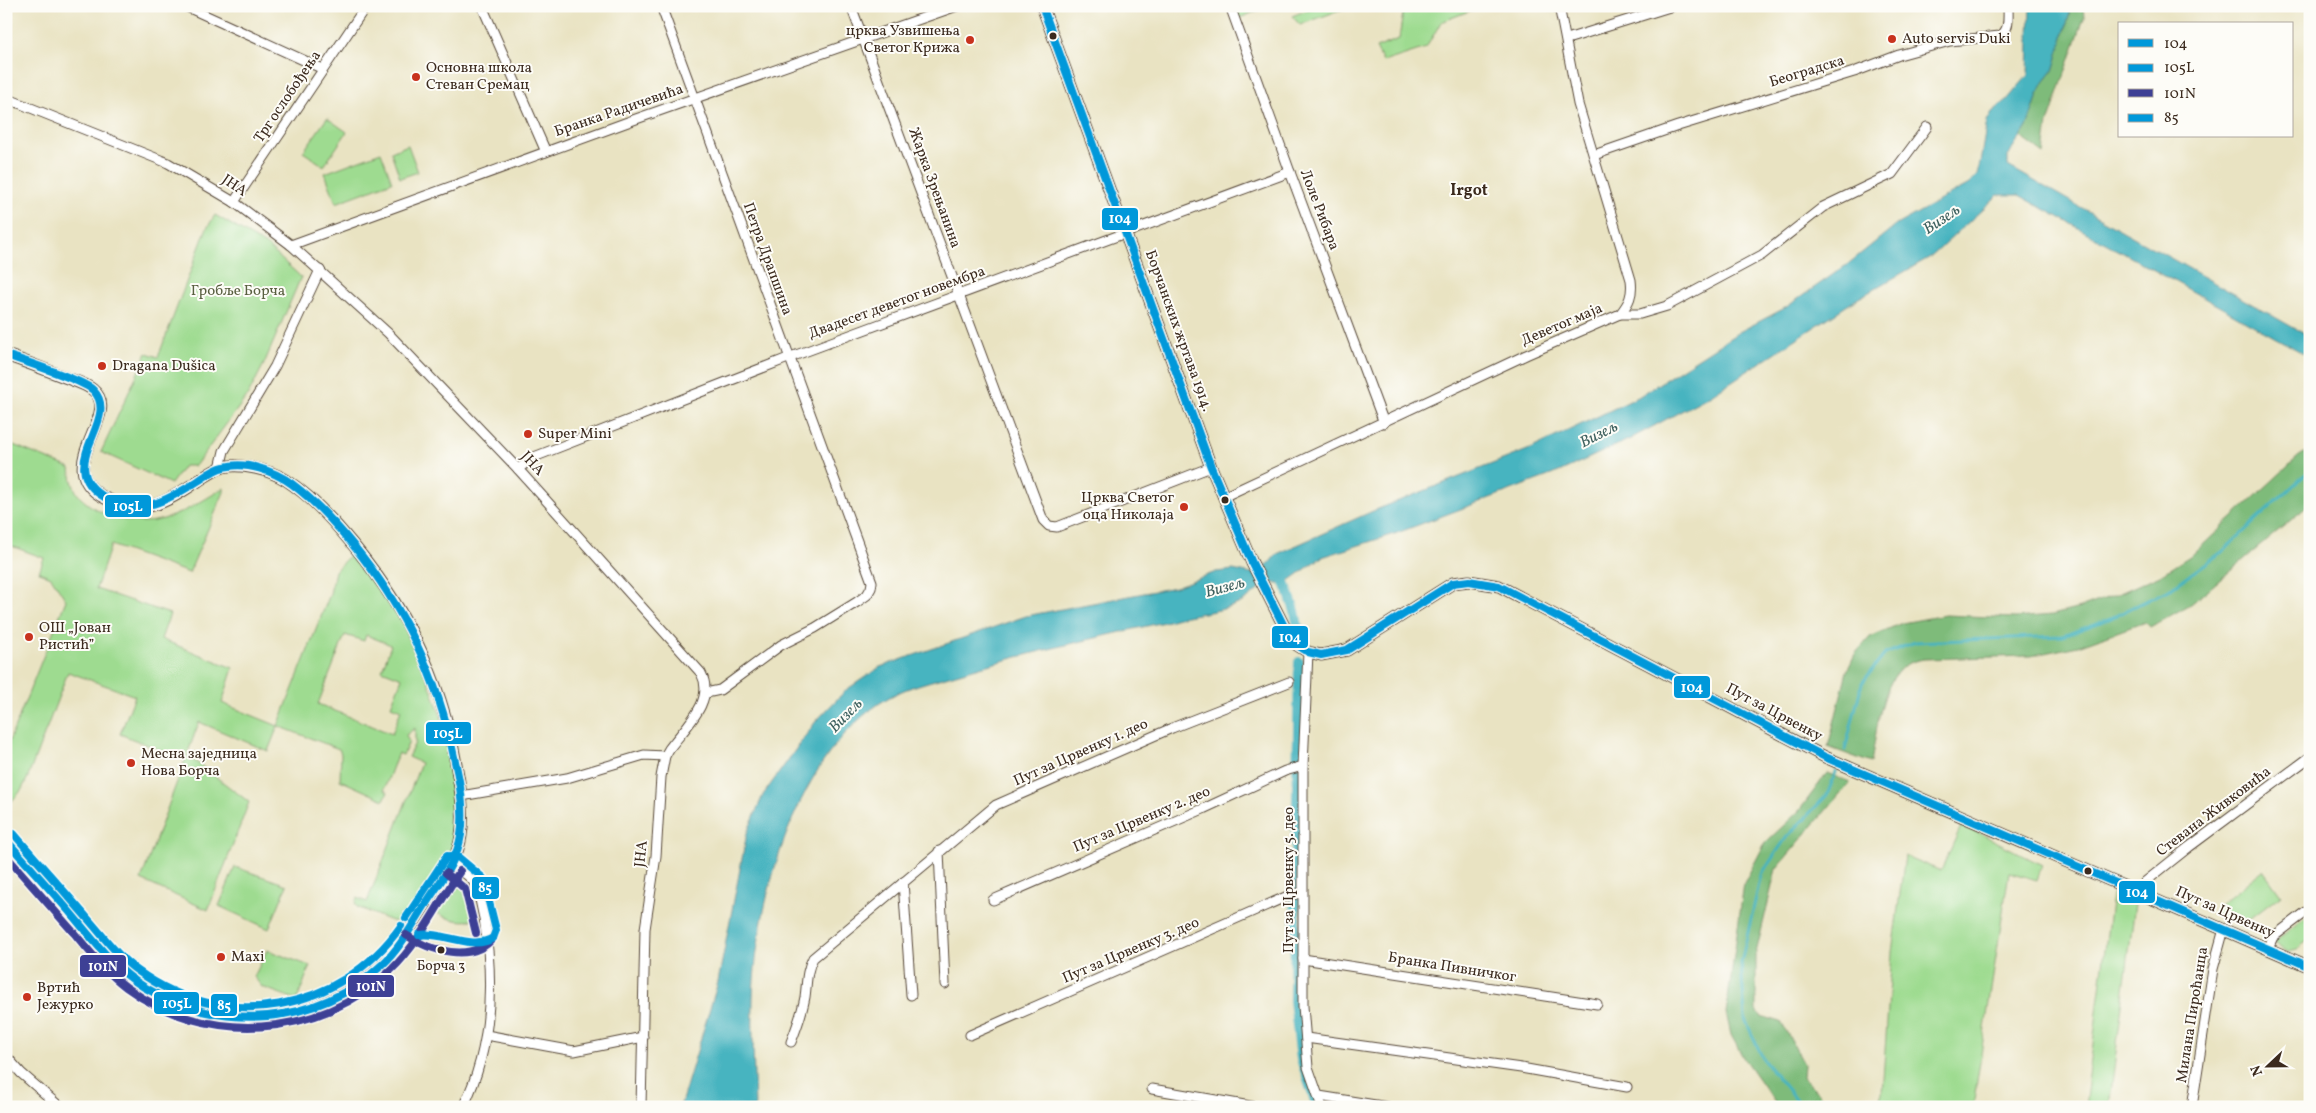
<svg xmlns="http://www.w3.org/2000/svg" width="2316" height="1113" viewBox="0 0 2316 1113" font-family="Vollkorn,serif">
	<rect width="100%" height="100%" fill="#fdfcf7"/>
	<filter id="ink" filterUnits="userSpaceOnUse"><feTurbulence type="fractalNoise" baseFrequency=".02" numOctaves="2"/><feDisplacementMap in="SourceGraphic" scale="10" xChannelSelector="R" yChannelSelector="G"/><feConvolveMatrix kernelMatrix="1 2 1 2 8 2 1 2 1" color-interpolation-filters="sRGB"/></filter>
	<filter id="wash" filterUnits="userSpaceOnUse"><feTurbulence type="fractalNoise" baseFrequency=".0096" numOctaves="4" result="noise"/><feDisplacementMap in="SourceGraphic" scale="20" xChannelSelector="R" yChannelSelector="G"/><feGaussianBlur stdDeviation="1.12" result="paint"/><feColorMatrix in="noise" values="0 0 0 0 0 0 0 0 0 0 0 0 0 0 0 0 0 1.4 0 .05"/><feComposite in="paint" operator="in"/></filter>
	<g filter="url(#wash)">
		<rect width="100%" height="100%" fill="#e9e3c2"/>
		<g fill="#9edb90" stroke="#6c8257" fill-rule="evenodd">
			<path d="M 1230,6 L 1269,6 L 1235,20 Z"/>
			<path d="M 1317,6 L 1351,6 L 1300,25 L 1292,16 Z"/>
			<path d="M 1404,6 L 1482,6 L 1441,22 L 1426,48 L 1383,62 L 1376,48 L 1399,39 Z"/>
			<path d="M 327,118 L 347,132 L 324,166 L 303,152 Z"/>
			<path d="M 408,145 L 418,172 L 400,178 L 391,152 Z"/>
			<path d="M 381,152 L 392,182 L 336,203 L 325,173 Z"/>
			<path d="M 215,215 L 266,245 L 301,277 L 264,364 L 248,395 L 195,466 L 184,466 L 171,484 L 101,452 L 147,353 L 158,357 L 206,230 Z"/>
			<path d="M 6,442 L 70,468 C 71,478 73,489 80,497 C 97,515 131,525 155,521 C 179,517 203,500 224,488 L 224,492 L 189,573 L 111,545 L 96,589 L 170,614 L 161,639 L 233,668 L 222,703 L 278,726 L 330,594 L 335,571 L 356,548 L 405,617 L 454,752 L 460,841 L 414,922 L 391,921 L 357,907 L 355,903 L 357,898 L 367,902 L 421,763 L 408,757 L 415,743 L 415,728 L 406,735 L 409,742 L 403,755 L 398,753 L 384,790 L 388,792 L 384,800 L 340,780 L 341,754 L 339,749 L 278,726 L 268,751 L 199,722 L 187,755 L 249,802 L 208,910 L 141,880 L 185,760 L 120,734 L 135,696 L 68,672 L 28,777 L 21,791 L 8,805 L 6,804 L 6,749 L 66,600 L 51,577 L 39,572 L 44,558 L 6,544 ZM 345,635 L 364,641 L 366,635 L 391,645 L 382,670 L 402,678 L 391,706 L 401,710 L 392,734 L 318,704 Z"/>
			<path d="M 1962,824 L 2042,865 L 2037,880 L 2009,872 L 1973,1107 L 1876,1107 L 1882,1093 L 1892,952 L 1905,856 L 1941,871 Z"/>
			<path d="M 235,867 L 287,885 L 269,929 L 219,906 Z"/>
			<path d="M 2263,870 L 2281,895 L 2241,926 L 2214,913 L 2218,906 Z"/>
			<path d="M 454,886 C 472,887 474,901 476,916 L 472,920 C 461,923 441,918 434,910 C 433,900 445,889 454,886 Z"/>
			<path d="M 2112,894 L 2135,904 L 2109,1107 L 2085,1107 Z"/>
			<path d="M 2310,913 L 2310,939 L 2297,949 L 2289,951 L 2273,943 Z"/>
			<path d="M 267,950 L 310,966 L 297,1000 L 262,987 L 254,977 Z"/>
		</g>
		<g fill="#7ebb7a" stroke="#5c724c">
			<path d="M 2069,6 L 2083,6 L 2084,18 L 2048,123 L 2044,154 L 2021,137 L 2027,127 L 2041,86 L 2053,71 L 2069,16 Z"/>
			<path d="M 2310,449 L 2310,504 L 2191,604 L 2150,627 L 2145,622 L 2078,646 L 2030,656 L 1924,659 C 1919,660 1913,661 1909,663 C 1881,676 1876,736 1871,763 L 1828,747 L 1847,671 L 1855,654 L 1870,637 L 1902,623 L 1945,615 L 2015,618 L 2052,615 L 2080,608 L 2120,593 L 2160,575 L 2193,554 L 2298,457 Z"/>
			<path d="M 1827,773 L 1850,782 L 1776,869 L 1756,953 L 1756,1010 L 1761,1016 L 1781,1022 L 1804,1064 L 1803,1078 L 1832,1107 L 1778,1107 L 1744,1059 L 1731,1035 L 1726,1013 L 1744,883 L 1765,843 L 1799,811 Z"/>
		</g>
		<path fill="#46b4c0" stroke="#406f6f" d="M 2030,6 L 2069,6 L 2069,16 L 2053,71 L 2041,86 L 2027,127 L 2008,156 L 2008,166 L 2310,337 L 2310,357 L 2019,195 L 1998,195 L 1932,256 L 1857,299 L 1711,395 L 1630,439 L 1559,472 L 1397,533 L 1322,557 L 1289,581 L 1281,583 L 1266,583 C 1256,591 1250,599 1238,604 C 1218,613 1191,613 1168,621 C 1097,638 1026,653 956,674 C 933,681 908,686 888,698 C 797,752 757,897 753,997 C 752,1033 754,1070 755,1107 L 680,1107 L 718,982 L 747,833 L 763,795 L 816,721 L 846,690 L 880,667 L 1026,616 L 1175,587 L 1216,572 L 1233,570 L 1252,574 L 1264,569 L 1277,554 L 1373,511 L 1530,449 L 1638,397 L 1739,332 L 1785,308 L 1848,264 L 1896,225 L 1969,184 L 1977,175 L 1980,163 L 1987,121 L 1992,112 L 2007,100 L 2028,75 Z"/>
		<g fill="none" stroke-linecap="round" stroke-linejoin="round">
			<g stroke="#46b4c0" stroke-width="3">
				<path d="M 1845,750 L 1862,683 L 1885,654 L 1915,642 L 2063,636 L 2111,618 L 2168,590 L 2222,552 L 2310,470"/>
				<path d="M 1802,1107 L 1764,1061 L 1745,1019 L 1741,963 L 1761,875 L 1786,838 L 1827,795 L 1836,772"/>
			</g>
			<g stroke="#46b4c0" stroke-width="10">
				<path d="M 1281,571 L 1295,611 L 1299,632"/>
				<path d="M 1299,662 L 1294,1000 L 1301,1059 L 1317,1107"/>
			</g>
		</g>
	</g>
	<g filter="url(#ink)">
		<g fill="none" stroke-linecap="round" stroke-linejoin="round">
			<g stroke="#554637" stroke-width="11">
				<g id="minor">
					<path d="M 185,6 L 323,69"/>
					<path d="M 482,6 L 546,152"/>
					<path d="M 661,6 L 872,582 L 871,588 L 867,595 L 857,602 L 815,628 L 781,645 L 720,690 L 706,693"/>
					<path d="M 851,6 L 1043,520 L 1049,526 L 1057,527 L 1211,467"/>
					<path d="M 1230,6 L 1290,172 L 1384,423"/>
					<path d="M 1567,39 L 1673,6"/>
					<path d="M 6,98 L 168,163 L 234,202 L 291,245 L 388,333 L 518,469 L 701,673 C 716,701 685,727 669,749 L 665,756 L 661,777 L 656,856 L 645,929 L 641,1107"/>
					<path d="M 1594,155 L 1678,126 L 1854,72 L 1899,55 L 1950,41 L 2000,36 C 2010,30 2008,17 2008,6"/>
					<path d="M 234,202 L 366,6"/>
					<path d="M 291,245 L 636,119 L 957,6"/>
					<path d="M 1620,314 L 1640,314 L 1667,306 L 1762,255 L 1823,207 L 1892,174 L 1927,127"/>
					<path d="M 220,468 L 224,451 L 275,366 L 320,270"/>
					<path d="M 518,469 L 534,457 L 788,358 L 1290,172"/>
					<path d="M 1223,497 L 1526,355 L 1620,314 C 1629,303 1633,295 1631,280 L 1578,104 L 1559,6"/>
					<path d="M 1308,652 L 1303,766 L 1303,1006 L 1308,1067 L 1322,1107"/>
					<path d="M 461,796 L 567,778 L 644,755 L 665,756"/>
					<path d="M 939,851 L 945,984"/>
					<path d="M 452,865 C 459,870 468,874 473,881 C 480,891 481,907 484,918 C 494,981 492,1049 463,1107"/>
					<path d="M 903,882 L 911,995"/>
					<path d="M 2139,892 L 2145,882 L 2189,847 L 2310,757"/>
					<path d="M 993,900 L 1203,809 L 1285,771 L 1303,766"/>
					<path d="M 2268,948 L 2273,937 L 2310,909"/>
					<path d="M 1303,959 L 1597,1004"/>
					<path d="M 486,1035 L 574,1051 L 643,1037"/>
					<path d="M 970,1035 L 1290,895 L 1302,893"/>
					<path d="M 1306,1038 L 1521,1068 L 1627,1087"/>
					<path d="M 791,1042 C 797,1027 802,1013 805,997 C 807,983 806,971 813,958 L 996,805 L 1172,728 L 1289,682"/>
					<path d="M 6,1056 L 21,1073 L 60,1107"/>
					<path d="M 1152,1089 L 1256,1107"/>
					<path d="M 1319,1096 L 1388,1107"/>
					<path d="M 2192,1107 L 2213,969 L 2224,929"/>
				</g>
			</g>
			<g stroke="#554637" stroke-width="13">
				<g id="tertiary">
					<path d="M 1042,6 L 1211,467 L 1252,563 L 1289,636 L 1297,645 L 1308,652 L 1321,655 L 1347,650 L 1453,583 L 1469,581 L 1499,586 L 1825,757 L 2310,967"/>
					<path d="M 6,355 C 26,362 47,370 67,378 C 75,381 86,384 93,390 C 124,415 48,468 105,498 C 143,518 166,502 198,481 C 206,476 214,470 223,467 C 242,463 270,470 286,480 C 308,494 327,514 344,534 C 403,602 440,675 456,764 C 460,787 465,812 461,836 C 457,863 439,882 425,905 C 412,925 400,947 383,964 C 319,1027 220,1034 144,987 C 115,969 94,941 73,916 C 51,890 28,866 6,840"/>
				</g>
			</g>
			<use href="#minor" stroke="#fff" stroke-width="9"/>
			<use href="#tertiary" stroke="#fff" stroke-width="11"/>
			<g stroke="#fdfcf7" stroke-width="11">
				<path id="bus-1" d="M 1042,6 L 1211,467 L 1252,563 L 1289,636 L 1297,645 L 1308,652 L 1321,655 L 1347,650 L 1453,583 L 1469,581 L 1499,586 L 1825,757 L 2310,967"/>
			</g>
			<g stroke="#fdfcf7" stroke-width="11">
				<path id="bus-2" d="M 6,355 C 23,361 83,380 93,390 C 123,420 50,466 106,498 C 139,518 170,499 198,481 C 206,476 214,469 224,467 C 246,461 274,471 292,484 C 315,501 335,523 353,545 C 404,607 438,678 454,757 C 460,782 465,809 461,835 C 457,862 439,883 425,905 C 412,925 401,947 383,964 C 318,1026 220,1033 144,987 C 113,968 91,937 68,910 C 48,887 27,864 6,840"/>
			</g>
			<g stroke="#fdfcf7" stroke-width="11">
				<g id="bus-3">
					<path d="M 6,856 C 29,882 51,907 74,933 C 90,952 106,972 126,987 C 205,1046 320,1039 391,970 C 420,942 438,904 460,871"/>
					<path d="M 446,873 L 465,889 L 476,933"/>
					<path d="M 406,935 C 429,951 473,963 493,938"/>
				</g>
			</g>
			<g stroke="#fdfcf7" stroke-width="11">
				<g id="bus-4">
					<path d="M 14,834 C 38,862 63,890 88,919 C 104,937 118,957 138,971 C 224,1034 340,1012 401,926"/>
					<path d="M 406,918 L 447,856 L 458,857 L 483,878 L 496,930 L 493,938 C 472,951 442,931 419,935"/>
				</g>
			</g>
			<use href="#bus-1" stroke="#0098da" stroke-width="8"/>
			<use href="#bus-2" stroke="#0098da" stroke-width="8"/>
			<use href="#bus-3" stroke="#3e4095" stroke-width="8"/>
			<use href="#bus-4" stroke="#0098da" stroke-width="8"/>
		</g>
	</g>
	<g fill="#3b2a1e" stroke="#fdfcf7" stroke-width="2">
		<circle cx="1053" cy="36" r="4.5"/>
		<circle cx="1225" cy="500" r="4.5"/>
		<circle cx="2088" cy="871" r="4.5"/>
		<circle cx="441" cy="950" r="4.5"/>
	</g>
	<g fill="#c8321e" stroke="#fdfcf7" stroke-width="2">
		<circle cx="1892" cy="39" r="5"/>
		<circle cx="970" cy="40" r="5"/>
		<circle cx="416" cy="77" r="5"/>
		<circle cx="102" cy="366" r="5"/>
		<circle cx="528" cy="434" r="5"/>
		<circle cx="1184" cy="507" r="5"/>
		<circle cx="29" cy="637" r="5"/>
		<circle cx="131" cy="763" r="5"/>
		<circle cx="221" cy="957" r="5"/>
		<circle cx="27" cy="997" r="5"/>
	</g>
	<g text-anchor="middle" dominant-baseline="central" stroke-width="4" stroke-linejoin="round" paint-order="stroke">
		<g font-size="14" fill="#3b2a1e" stroke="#fdfcf7">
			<text x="441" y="966">Борча 3</text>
		</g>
		<g font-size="15" fill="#3b2a1e" stroke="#fdfcf7" text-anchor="start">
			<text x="960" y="31" text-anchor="end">црква Узвишења<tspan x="960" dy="17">Светог Крижа</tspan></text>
			<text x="1902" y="39">Auto servis Duki</text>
			<text x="426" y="68">Основна школа<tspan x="426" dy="17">Стеван Сремац</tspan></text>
			<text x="112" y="366">Dragana Dušica</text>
			<text x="538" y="434">Super Mini</text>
			<text x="1174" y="498" text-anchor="end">Црква Светог<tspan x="1174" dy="17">оца Николаја</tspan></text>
			<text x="39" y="628">ОШ „Јован<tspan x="39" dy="17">Ристић”</tspan></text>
			<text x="141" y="754">Месна заједница<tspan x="141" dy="17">Нова Борча</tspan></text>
			<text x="231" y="957">Maxi</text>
			<text x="37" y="988">Вртић<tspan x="37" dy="17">Јежурко</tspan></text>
		</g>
		<g font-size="15" fill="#3b2a1e" stroke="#fdfcf7">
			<text transform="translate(1807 72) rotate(-17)">Београдска</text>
			<text transform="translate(288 97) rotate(-56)">Трг ослобођења</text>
			<text transform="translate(619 111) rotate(-19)">Бранка Радичевића</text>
			<text transform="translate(234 186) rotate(34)">ЈНА</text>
			<text transform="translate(934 188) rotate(70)">Жарка Зрењанина</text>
			<text transform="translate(1319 210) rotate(69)">Лоле Рибара</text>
			<text transform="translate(767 259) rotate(70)">Петра Драпшина</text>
			<text transform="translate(897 303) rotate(-20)">Двадесет деветог новембра</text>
			<text transform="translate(1562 325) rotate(-23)">Деветог маја</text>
			<text transform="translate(1178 331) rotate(70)">Борчанских жртава 1914.</text>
			<text transform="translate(532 464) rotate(47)">ЈНА</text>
			<text transform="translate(1774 713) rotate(28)">Пут за Црвенку</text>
			<text transform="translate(1081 753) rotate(-24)">Пут за Црвенку 1. део</text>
			<text transform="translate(2214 812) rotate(-37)">Стевана Живковића</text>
			<text transform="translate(1142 820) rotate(-23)">Пут за Црвенку 2. део</text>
			<text transform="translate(642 854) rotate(-84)">ЈНА</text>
			<text transform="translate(1289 880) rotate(-90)">Пут за Црвенку 5. део</text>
			<text transform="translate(2225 913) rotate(24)">Пут за Црвенку</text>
			<text transform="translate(1131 951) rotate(-23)">Пут за Црвенку 3. део</text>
			<text transform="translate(1452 968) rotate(9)">Бранка Пивничког</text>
			<text transform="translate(2193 1015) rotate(-81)">Милана Пироћанца</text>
		</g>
		<g font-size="15" fill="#595f40" stroke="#fdfcf7">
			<text x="238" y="291">Гробље Борча</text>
		</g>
		<g font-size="16" font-weight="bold" fill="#3b2a1e" stroke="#fdfcf7">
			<text x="1469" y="191">Irgot</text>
		</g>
		<g font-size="16" font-style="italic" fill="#3f615f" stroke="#fdfcf7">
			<text transform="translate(1942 220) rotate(-34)">Визељ</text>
			<text transform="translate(1599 435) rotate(-27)">Визељ</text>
			<text transform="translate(1225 588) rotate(-15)">Визељ</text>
			<text transform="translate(846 716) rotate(-46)">Визељ</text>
		</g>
	</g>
	<g stroke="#fdfcf7" stroke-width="2">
		<rect x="1101" y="207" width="38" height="24" rx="5" fill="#0098da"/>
		<rect x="104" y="494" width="48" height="24" rx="5" fill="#0098da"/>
		<rect x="1271" y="625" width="38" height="24" rx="5" fill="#0098da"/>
		<rect x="1673" y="675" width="38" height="24" rx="5" fill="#0098da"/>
		<rect x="425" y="721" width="47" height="24" rx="5" fill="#0098da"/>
		<rect x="471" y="876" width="29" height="24" rx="5" fill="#0098da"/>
		<rect x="2118" y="880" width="38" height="24" rx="5" fill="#0098da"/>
		<rect x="79" y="954" width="48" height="24" rx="5" fill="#3e4095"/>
		<rect x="347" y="974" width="48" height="24" rx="5" fill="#3e4095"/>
		<rect x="153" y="991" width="47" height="24" rx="5" fill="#0098da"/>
		<rect x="210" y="993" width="28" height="24" rx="5" fill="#0098da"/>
	</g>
	<g font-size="14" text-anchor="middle" font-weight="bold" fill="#fff">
		<text x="1120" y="223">104</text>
		<text x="128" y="511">105L</text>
		<text x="1290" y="642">104</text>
		<text x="1692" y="692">104</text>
		<text x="448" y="738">105L</text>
		<text x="485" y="892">85</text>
		<text x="2137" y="897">104</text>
		<text x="103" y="971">101N</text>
		<text x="371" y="991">101N</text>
		<text x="177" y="1008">105L</text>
		<text x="224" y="1010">85</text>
	</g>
	<rect width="2316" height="1113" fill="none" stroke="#fdfcf7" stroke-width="25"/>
	<rect x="2118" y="22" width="175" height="115" fill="#fdfcf7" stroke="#afa8a0"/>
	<rect x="2128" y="39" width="25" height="8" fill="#0098da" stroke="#afa8a0"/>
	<text x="2164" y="48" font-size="15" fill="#3b2a1e">104</text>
	<rect x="2128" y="64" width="25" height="8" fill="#0098da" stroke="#afa8a0"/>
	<text x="2164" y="72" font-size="15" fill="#3b2a1e">105L</text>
	<rect x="2128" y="89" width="25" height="8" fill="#3e4095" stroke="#afa8a0"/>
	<text x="2164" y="98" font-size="15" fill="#3b2a1e">101N</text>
	<rect x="2128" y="114" width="25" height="8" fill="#0098da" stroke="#afa8a0"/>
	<text x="2164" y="122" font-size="15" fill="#3b2a1e">85</text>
	<g transform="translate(2268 1066) rotate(248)" stroke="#fdfcf7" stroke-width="4" paint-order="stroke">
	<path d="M0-4L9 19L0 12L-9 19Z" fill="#3b2a1e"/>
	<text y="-8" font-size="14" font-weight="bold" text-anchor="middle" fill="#3b2a1e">N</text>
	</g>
</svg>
